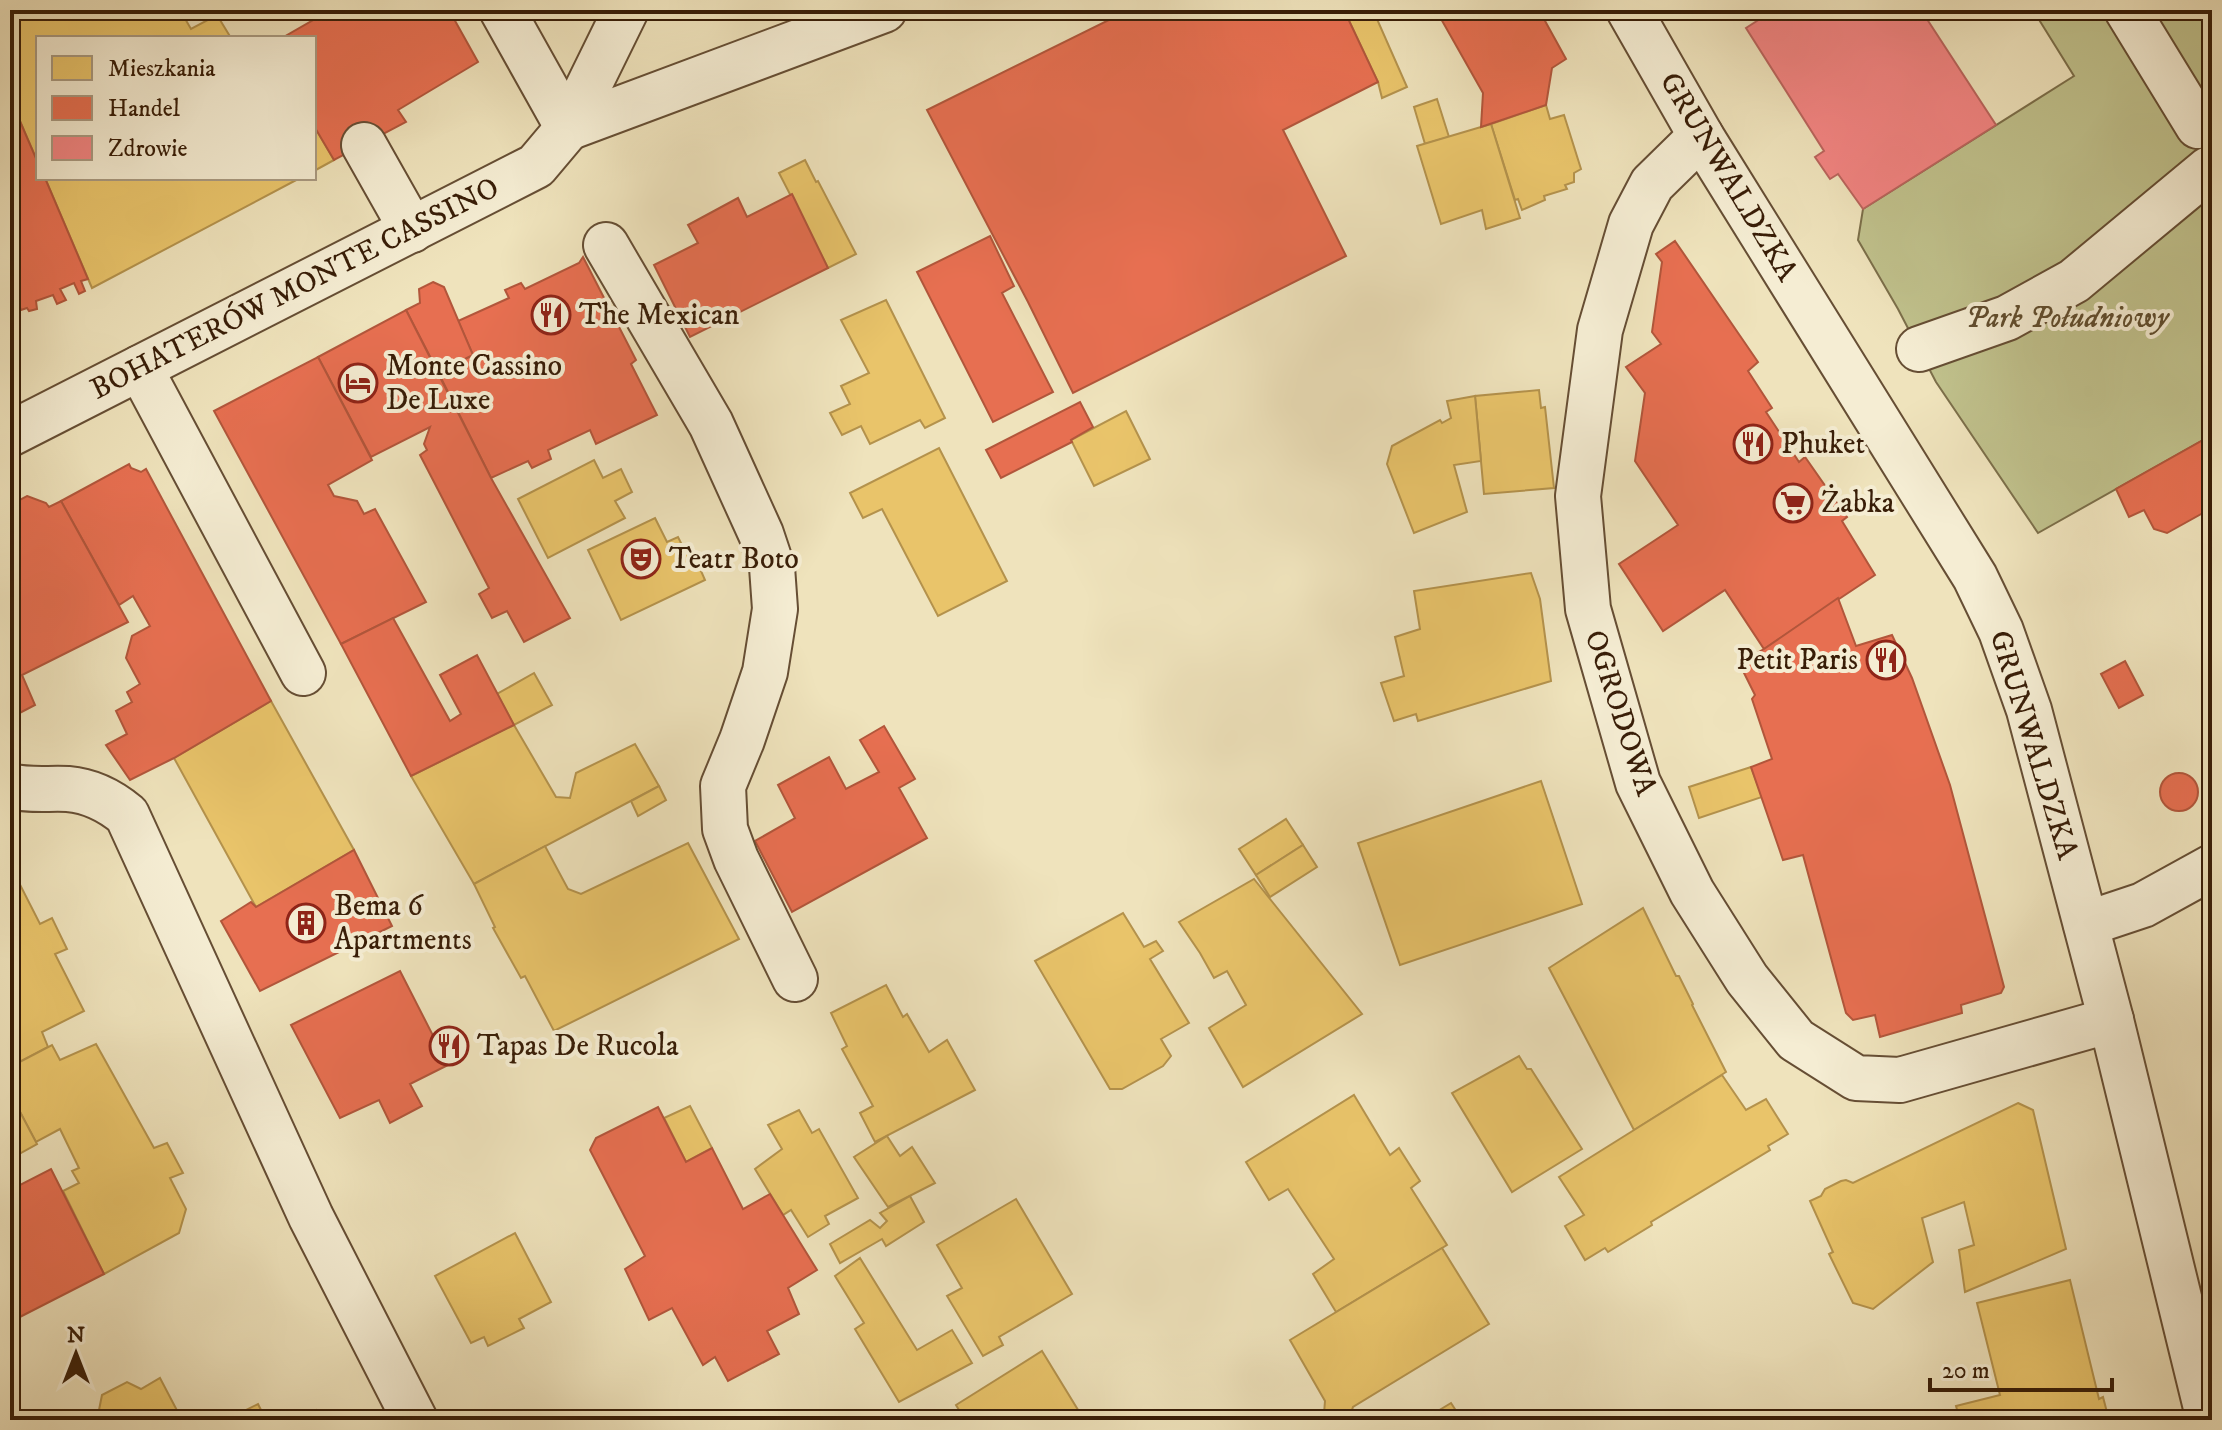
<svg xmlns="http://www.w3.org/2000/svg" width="2222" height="1430" viewBox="0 0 2222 1430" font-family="'IM FELL DW Pica',serif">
	<rect width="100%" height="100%" fill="#efe3bc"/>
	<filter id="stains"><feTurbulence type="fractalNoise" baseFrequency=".0025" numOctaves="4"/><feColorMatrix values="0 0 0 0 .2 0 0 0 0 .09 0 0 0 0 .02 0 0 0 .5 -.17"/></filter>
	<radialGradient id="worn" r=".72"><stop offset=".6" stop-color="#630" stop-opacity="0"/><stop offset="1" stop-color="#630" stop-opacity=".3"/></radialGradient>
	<path fill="#c0c18c" stroke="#7c6f4a" stroke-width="2" d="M 2033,10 L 2212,10 L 2212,435 L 2038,533 L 1936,382 L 1898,309 L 1858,240 L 1863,209 L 2074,76 Z"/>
	<g fill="#e9c46a" stroke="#b4924c" stroke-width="2">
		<path d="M 10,10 L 180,10 L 191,29 L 217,15 L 231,38 L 38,38 L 38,163 L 10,98 Z"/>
		<path d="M 1344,10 L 1373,10 L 1407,87 L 1382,98 L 1378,82 Z"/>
		<path d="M 1437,99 L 1449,137 L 1425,144 L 1414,107 Z"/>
		<path d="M 1546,105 L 1550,119 L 1564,115 L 1581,169 L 1574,173 L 1574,182 L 1565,185 L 1567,189 L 1544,196 L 1545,200 L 1522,210 L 1518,199 L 1515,200 L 1491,124 Z"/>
		<path d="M 1491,124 L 1520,218 L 1486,229 L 1482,210 L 1441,224 L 1417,146 Z"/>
		<path d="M 314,126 L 334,160 L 314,171 Z"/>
		<path d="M 805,160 L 816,182 L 818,181 L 856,254 L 828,268 L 779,173 Z"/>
		<path d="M 45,178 L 300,178 L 92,288 Z"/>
		<path d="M 886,300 L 945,418 L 925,428 L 920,420 L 870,444 L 861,426 L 842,435 L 830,413 L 850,404 L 841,386 L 869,373 L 841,320 Z"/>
		<path d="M 1539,390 L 1541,408 L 1545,407 L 1554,488 L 1484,494 L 1475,396 Z"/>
		<path d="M 1475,396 L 1481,461 L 1454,465 L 1467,512 L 1414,533 L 1387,464 L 1392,446 L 1440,420 L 1442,423 L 1451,418 L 1447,401 Z"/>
		<path d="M 1126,411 L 1150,459 L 1094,486 L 1071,440 Z"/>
		<path d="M 939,448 L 1007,581 L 938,616 L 882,509 L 863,518 L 850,493 Z"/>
		<path d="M 594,460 L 603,478 L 621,469 L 632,492 L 615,501 L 625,518 L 548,558 L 518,499 Z"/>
		<path d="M 655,518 L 667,542 L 678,537 L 685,551 L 691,548 L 705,580 L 621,620 L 588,550 Z"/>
		<path d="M 1531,573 L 1540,599 L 1551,681 L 1418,721 L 1416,714 L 1394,721 L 1381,683 L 1404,676 L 1395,637 L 1420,629 L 1414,591 Z"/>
		<path d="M 534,673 L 552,705 L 514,725 L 497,694 Z"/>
		<path d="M 271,701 L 354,850 L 256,907 L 174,758 Z"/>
		<path d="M 514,725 L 556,797 L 570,798 L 576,773 L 635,744 L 659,786 L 474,884 L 411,776 Z"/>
		<path d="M 1751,767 L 1762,797 L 1699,818 L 1689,787 Z"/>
		<path d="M 1541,781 L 1582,904 L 1400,965 L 1358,843 Z"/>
		<path d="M 659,786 L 666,800 L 638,816 L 631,801 Z"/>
		<path d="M 1286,819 L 1303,845 L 1256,875 L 1239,849 Z"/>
		<path d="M 688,843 L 739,939 L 554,1031 L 525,976 L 521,978 L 493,928 L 495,927 L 474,884 L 545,846 L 568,889 L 581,894 Z"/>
		<path d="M 1303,845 L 1317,867 L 1270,897 L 1256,875 Z"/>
		<path d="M 10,865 L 40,924 L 52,918 L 67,949 L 55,954 L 84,1011 L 42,1032 L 48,1047 L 10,1067 Z"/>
		<path d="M 1254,879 L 1362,1014 L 1243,1087 L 1209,1028 L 1246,1005 L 1227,971 L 1214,978 L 1200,953 L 1179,922 Z"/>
		<path d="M 1643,908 L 1676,976 L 1679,976 L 1693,1004 L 1692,1005 L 1726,1072 L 1634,1130 L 1549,968 Z"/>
		<path d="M 1123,913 L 1144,947 L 1156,941 L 1163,951 L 1150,959 L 1189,1023 L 1161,1039 L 1171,1056 L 1163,1066 L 1122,1089 L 1110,1089 L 1035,961 Z"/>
		<path d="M 886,985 L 903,1017 L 907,1014 L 929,1052 L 947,1040 L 975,1090 L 875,1142 L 860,1113 L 873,1106 L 842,1049 L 847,1046 L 831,1013 Z"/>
		<path d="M 96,1044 L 154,1148 L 167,1143 L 183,1173 L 170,1178 L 186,1209 L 179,1233 L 104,1274 L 63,1191 L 79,1183 L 72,1171 L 79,1168 L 60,1129 L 36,1142 L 10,1093 L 10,1067 L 52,1045 L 60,1060 Z"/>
		<path d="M 1519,1056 L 1527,1069 L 1531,1069 L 1582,1149 L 1512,1192 L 1452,1093 Z"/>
		<path d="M 1722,1075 L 1746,1110 L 1766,1099 L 1788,1134 L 1768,1146 L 1770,1150 L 1651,1222 L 1652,1225 L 1608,1252 L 1605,1248 L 1585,1260 L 1565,1226 L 1584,1215 L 1559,1177 Z"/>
		<path d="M 10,1093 L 37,1144 L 10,1159 Z"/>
		<path d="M 1354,1095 L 1390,1155 L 1399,1148 L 1420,1181 L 1411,1188 L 1447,1245 L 1336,1312 L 1313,1274 L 1334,1259 L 1288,1189 L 1269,1200 L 1246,1162 Z"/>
		<path d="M 2018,1103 L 2033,1110 L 2066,1249 L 1965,1292 L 1959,1250 L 1974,1245 L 1964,1202 L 1922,1218 L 1933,1262 L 1873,1309 L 1853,1303 L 1829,1254 L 1833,1252 L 1810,1201 L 1821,1196 L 1825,1189 L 1841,1181 L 1846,1180 L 1853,1183 Z"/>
		<path d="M 690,1106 L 712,1148 L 686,1162 L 664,1118 Z"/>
		<path d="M 799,1110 L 812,1133 L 819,1129 L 858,1198 L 825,1216 L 829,1224 L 808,1237 L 791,1210 L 783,1215 L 755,1169 L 782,1149 L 768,1125 Z"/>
		<path d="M 887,1136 L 900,1156 L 912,1147 L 935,1183 L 888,1207 L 854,1157 Z"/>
		<path d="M 910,1196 L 924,1222 L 886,1246 L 882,1239 L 840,1263 L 830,1244 L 870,1220 L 880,1228 L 887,1221 L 880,1213 Z"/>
		<path d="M 1016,1199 L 1072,1294 L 999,1337 L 1003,1345 L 983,1356 L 947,1296 L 962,1288 L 937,1245 Z"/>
		<path d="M 515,1233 L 551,1302 L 519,1319 L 524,1328 L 488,1346 L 484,1337 L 471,1343 L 435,1276 Z"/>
		<path d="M 1442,1248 L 1489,1324 L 1353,1407 L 1349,1419 L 1324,1414 L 1325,1401 L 1290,1340 Z"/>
		<path d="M 860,1258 L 917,1350 L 952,1330 L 972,1363 L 899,1402 L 855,1329 L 864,1323 L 835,1276 Z"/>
		<path d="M 2070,1280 L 2099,1399 L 2103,1397 L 2109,1420 L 1960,1420 L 1956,1406 L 2000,1395 L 1977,1303 Z"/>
		<path d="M 1042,1351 L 1083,1418 L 1087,1415 L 1090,1420 L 965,1420 L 956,1405 Z"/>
		<path d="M 160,1378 L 182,1420 L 67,1420 L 71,1415 L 76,1413 L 87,1417 L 99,1410 L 102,1395 L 127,1382 L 141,1389 Z"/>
		<path d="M 1451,1403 L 1462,1420 L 1423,1420 Z"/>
		<path d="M 258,1404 L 266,1420 L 226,1420 Z"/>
		<path d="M 316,1410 L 321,1420 L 297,1420 Z"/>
	</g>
	<g fill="#e76f51" stroke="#b2563b" stroke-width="2">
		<path d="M 326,10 L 449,10 L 478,62 L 398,110 L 406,122 L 334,160 L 314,126 L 314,38 L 282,38 L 327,12 Z"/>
		<path d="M 1129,10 L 1344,10 L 1378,82 L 1283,130 L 1346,256 L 1073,393 L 1028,302 L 927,110 Z"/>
		<path d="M 1436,10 L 1539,10 L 1566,59 L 1552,68 L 1546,105 L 1481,127 L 1483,93 Z"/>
		<path d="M 10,98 L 38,163 L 38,178 L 45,178 L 88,279 L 81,281 L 85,291 L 79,294 L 74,283 L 60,289 L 66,300 L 57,304 L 53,295 L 36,301 L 37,309 L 29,311 L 27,308 L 21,310 L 18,303 L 10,306 Z"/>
		<path d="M 792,194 L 828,268 L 690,337 L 654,265 L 698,243 L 688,225 L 738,198 L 747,217 Z"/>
		<path d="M 990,236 L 1014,286 L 1002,293 L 1053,392 L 993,422 L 917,272 Z"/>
		<path d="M 1675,241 L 1758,362 L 1748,371 L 1772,408 L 1766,412 L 1799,462 L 1805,457 L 1847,517 L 1842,521 L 1875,575 L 1764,649 L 1725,590 L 1663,631 L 1619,564 L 1678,525 L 1635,461 L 1645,393 L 1626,367 L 1661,344 L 1652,332 L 1662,262 L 1656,254 Z"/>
		<path d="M 583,257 L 636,360 L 631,364 L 657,415 L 596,444 L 590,430 L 548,450 L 551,459 L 532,468 L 528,461 L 491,478 L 438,372 L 473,355 L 458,321 L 509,298 L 505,290 L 521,283 L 525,289 L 579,263 Z"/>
		<path d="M 433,282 L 444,287 L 473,355 L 438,372 L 406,310 L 420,303 L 419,289 Z"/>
		<path d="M 406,310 L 491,478 L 570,618 L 524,642 L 507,611 L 492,618 L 479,594 L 489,588 L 420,455 L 427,450 L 424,444 L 430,427 L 371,457 L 318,357 Z"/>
		<path d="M 318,357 L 372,460 L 328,485 L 334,496 L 357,501 L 364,514 L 375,509 L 426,602 L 341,644 L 214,411 Z"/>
		<path d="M 1080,402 L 1093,427 L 1071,440 L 1072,442 L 1001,478 L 986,450 Z"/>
		<path d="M 2212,435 L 2212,508 L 2167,533 L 2154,529 L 2144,510 L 2129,517 L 2116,489 Z"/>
		<path d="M 129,464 L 131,468 L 141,472 L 146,469 L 271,701 L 174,758 L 130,780 L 106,745 L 127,734 L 116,711 L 132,702 L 127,692 L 140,684 L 126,658 L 132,636 L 150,626 L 133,596 L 119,605 L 61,501 Z"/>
		<path d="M 27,496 L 46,503 L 49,507 L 61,501 L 128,622 L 22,675 L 35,705 L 10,718 L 10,505 Z"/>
		<path d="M 1838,598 L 1856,646 L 1892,635 L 1912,678 L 1950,785 L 2004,987 L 2001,993 L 1961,1005 L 1962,1013 L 1880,1037 L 1875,1015 L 1853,1020 L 1846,1013 L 1803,855 L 1783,860 L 1751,767 L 1772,759 L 1752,699 L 1755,695 L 1739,663 L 1764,649 Z"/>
		<path d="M 393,618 L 450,721 L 461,714 L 440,675 L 477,655 L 514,725 L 411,776 L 341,644 Z"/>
		<path d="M 2125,661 L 2143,695 L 2119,708 L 2101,674 Z"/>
		<path d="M 884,726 L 915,779 L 899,788 L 927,838 L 792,912 L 755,841 L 795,818 L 778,785 L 829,757 L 846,789 L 879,772 L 860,740 Z"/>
		<circle cx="2179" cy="792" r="19"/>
		<path d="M 354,850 L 392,926 L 260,991 L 221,921 L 251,902 L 256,907 Z"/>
		<path d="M 400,971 L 448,1065 L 410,1084 L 422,1106 L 390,1123 L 379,1100 L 340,1118 L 291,1025 Z"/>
		<path d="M 658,1107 L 686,1162 L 712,1148 L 743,1209 L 770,1194 L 817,1270 L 788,1288 L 799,1314 L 767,1331 L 779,1354 L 728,1381 L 715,1357 L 703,1365 L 672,1308 L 649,1320 L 625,1269 L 645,1256 L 590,1150 L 596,1138 Z"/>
		<path d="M 51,1169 L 104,1274 L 10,1322 L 10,1190 Z"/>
	</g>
	<path fill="#f28482" stroke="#ba655d" stroke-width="2" d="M 1774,10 L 1921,10 L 1996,125 L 1863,209 L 1838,174 L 1830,179 L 1815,157 L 1824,151 L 1746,28 Z"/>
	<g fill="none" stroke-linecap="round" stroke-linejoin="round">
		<g stroke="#664e34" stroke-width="48">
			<g id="minor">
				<path d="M 502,10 L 568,128"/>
				<path d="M 1629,10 L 1701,136 L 1975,577 L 2001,631 L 2029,710 L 2111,1020 L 2209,1420"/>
				<path d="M 2127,10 L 2198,126"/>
				<path d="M 568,128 L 884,10"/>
				<path d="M 1701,136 L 1652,184 L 1631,224 L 1600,330 L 1578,496 L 1588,609 L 1638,783 L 1692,892 L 1747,979 L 1796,1040 L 1856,1078 L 1900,1080 L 2111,1020"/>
				<path d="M 364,145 L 412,230"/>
				<path d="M 606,245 L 711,424 L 761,534 L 772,567 L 775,609 L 765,672 L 742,740 L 723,786 L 725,829 L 736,859 L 795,979"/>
				<path d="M 1919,349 L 2007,318 L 2074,281 L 2209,169"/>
				<path d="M 140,368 L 303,673"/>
				<path d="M 10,434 L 536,166 L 568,128 L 626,10"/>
				<path d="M 10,786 C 29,791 48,788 68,789 C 91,791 109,800 127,815 L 311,1217 L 415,1420"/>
				<path d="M 2086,924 L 2143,905 L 2212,867"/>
			</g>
		</g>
		<use href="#minor" stroke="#f5edd3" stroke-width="44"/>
	</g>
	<defs>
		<g id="restaurant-ring" transform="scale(2)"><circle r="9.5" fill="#f5edd3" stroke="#8f2418" stroke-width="1.5"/><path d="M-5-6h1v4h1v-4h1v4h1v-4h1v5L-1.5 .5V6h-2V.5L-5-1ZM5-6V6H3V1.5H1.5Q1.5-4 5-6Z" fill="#8f2418"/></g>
		<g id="hotel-ring" transform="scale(2)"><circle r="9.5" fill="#f5edd3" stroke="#8f2418" stroke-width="1.5"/><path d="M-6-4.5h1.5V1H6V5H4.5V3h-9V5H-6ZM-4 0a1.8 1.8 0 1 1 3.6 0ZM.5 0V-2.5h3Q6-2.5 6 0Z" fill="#8f2418"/></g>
		<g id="supermarket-ring" transform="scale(2)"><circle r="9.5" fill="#f5edd3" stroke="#8f2418" stroke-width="1.5"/><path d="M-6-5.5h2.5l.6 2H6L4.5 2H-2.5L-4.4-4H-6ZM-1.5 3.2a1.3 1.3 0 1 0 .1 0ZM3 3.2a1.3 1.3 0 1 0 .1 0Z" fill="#8f2418"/></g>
		<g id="theatre-ring" transform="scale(2)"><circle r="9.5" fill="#f5edd3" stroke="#8f2418" stroke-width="1.5"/><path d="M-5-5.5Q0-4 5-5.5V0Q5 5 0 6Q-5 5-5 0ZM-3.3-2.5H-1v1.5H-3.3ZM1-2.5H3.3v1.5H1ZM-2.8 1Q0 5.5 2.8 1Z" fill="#8f2418"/></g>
		<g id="building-ring" transform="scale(2)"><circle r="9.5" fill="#f5edd3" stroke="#8f2418" stroke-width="1.5"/><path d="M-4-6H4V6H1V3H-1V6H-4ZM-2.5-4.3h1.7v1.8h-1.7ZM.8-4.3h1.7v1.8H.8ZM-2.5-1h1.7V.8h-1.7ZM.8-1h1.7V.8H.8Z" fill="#8f2418"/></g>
	</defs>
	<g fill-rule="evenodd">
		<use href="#restaurant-ring" x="551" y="315"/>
		<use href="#hotel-ring" x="358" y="383"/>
		<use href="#restaurant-ring" x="1753" y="444"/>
		<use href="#supermarket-ring" x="1793" y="503"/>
		<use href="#theatre-ring" x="641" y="559"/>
		<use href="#restaurant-ring" x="1886" y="660"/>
		<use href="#building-ring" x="306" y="923"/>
		<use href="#restaurant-ring" x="449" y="1046"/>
	</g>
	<g text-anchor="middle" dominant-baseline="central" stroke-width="8" stroke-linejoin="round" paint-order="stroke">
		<g font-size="30" fill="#381d07" stroke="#f5edd3">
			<text transform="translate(1728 177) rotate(59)">GRUNWALDZKA</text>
			<text transform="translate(295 289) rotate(-27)">BOHATERÓW MONTE CASSINO</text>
			<text transform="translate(1620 713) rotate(72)">OGRODOWA</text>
			<text transform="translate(2033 745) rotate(73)">GRUNWALDZKA</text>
		</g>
		<g font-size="30" fill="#381d07" stroke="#f5edd3" text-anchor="start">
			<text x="579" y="315">The Mexican</text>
			<text x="386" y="366">Monte Cassino<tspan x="386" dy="34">De Luxe</tspan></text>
			<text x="1781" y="444">Phuket</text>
			<text x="1821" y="503">Żabka</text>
			<text x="669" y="559">Teatr Boto</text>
			<text x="1858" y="660" text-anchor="end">Petit Paris</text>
			<text x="334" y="906">Bema 6<tspan x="334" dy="34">Apartments</tspan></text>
			<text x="477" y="1046">Tapas De Rucola</text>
		</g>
		<g font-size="30" font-style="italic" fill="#614e2f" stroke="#f5edd3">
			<text x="2067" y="318">Park Południowy</text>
		</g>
	</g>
	<rect width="2222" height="1430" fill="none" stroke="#efe3bc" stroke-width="40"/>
	<rect x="12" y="12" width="2198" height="1406" fill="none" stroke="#381d07" stroke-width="4"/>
	<rect x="20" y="20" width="2182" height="1390" fill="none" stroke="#381d07" stroke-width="2"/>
	<rect x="36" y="36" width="280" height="144" fill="#f5edd3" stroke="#a99a81" stroke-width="2"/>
	<rect x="52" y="56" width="40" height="24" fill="#e9c46a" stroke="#a99a81" stroke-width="2"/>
	<text x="108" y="76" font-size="24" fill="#381d07">Mieszkania</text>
	<rect x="52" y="96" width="40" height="24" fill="#e76f51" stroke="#a99a81" stroke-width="2"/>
	<text x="108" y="116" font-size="24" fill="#381d07">Handel</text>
	<rect x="52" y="136" width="40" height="24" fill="#f28482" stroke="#a99a81" stroke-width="2"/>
	<text x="108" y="156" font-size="24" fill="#381d07">Zdrowie</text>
	<g transform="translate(76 1354)" stroke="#f5edd3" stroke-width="6" paint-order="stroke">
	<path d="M0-6L14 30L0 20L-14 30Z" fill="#381d07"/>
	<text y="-12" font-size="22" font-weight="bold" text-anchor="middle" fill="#381d07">N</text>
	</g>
	<path d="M1930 1378v12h182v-12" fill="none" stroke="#381d07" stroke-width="4"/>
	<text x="1942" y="1378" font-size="24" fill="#381d07" stroke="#f5edd3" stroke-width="6" paint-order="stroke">20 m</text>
	<rect width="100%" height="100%" filter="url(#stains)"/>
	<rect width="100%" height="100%" fill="url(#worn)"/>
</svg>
